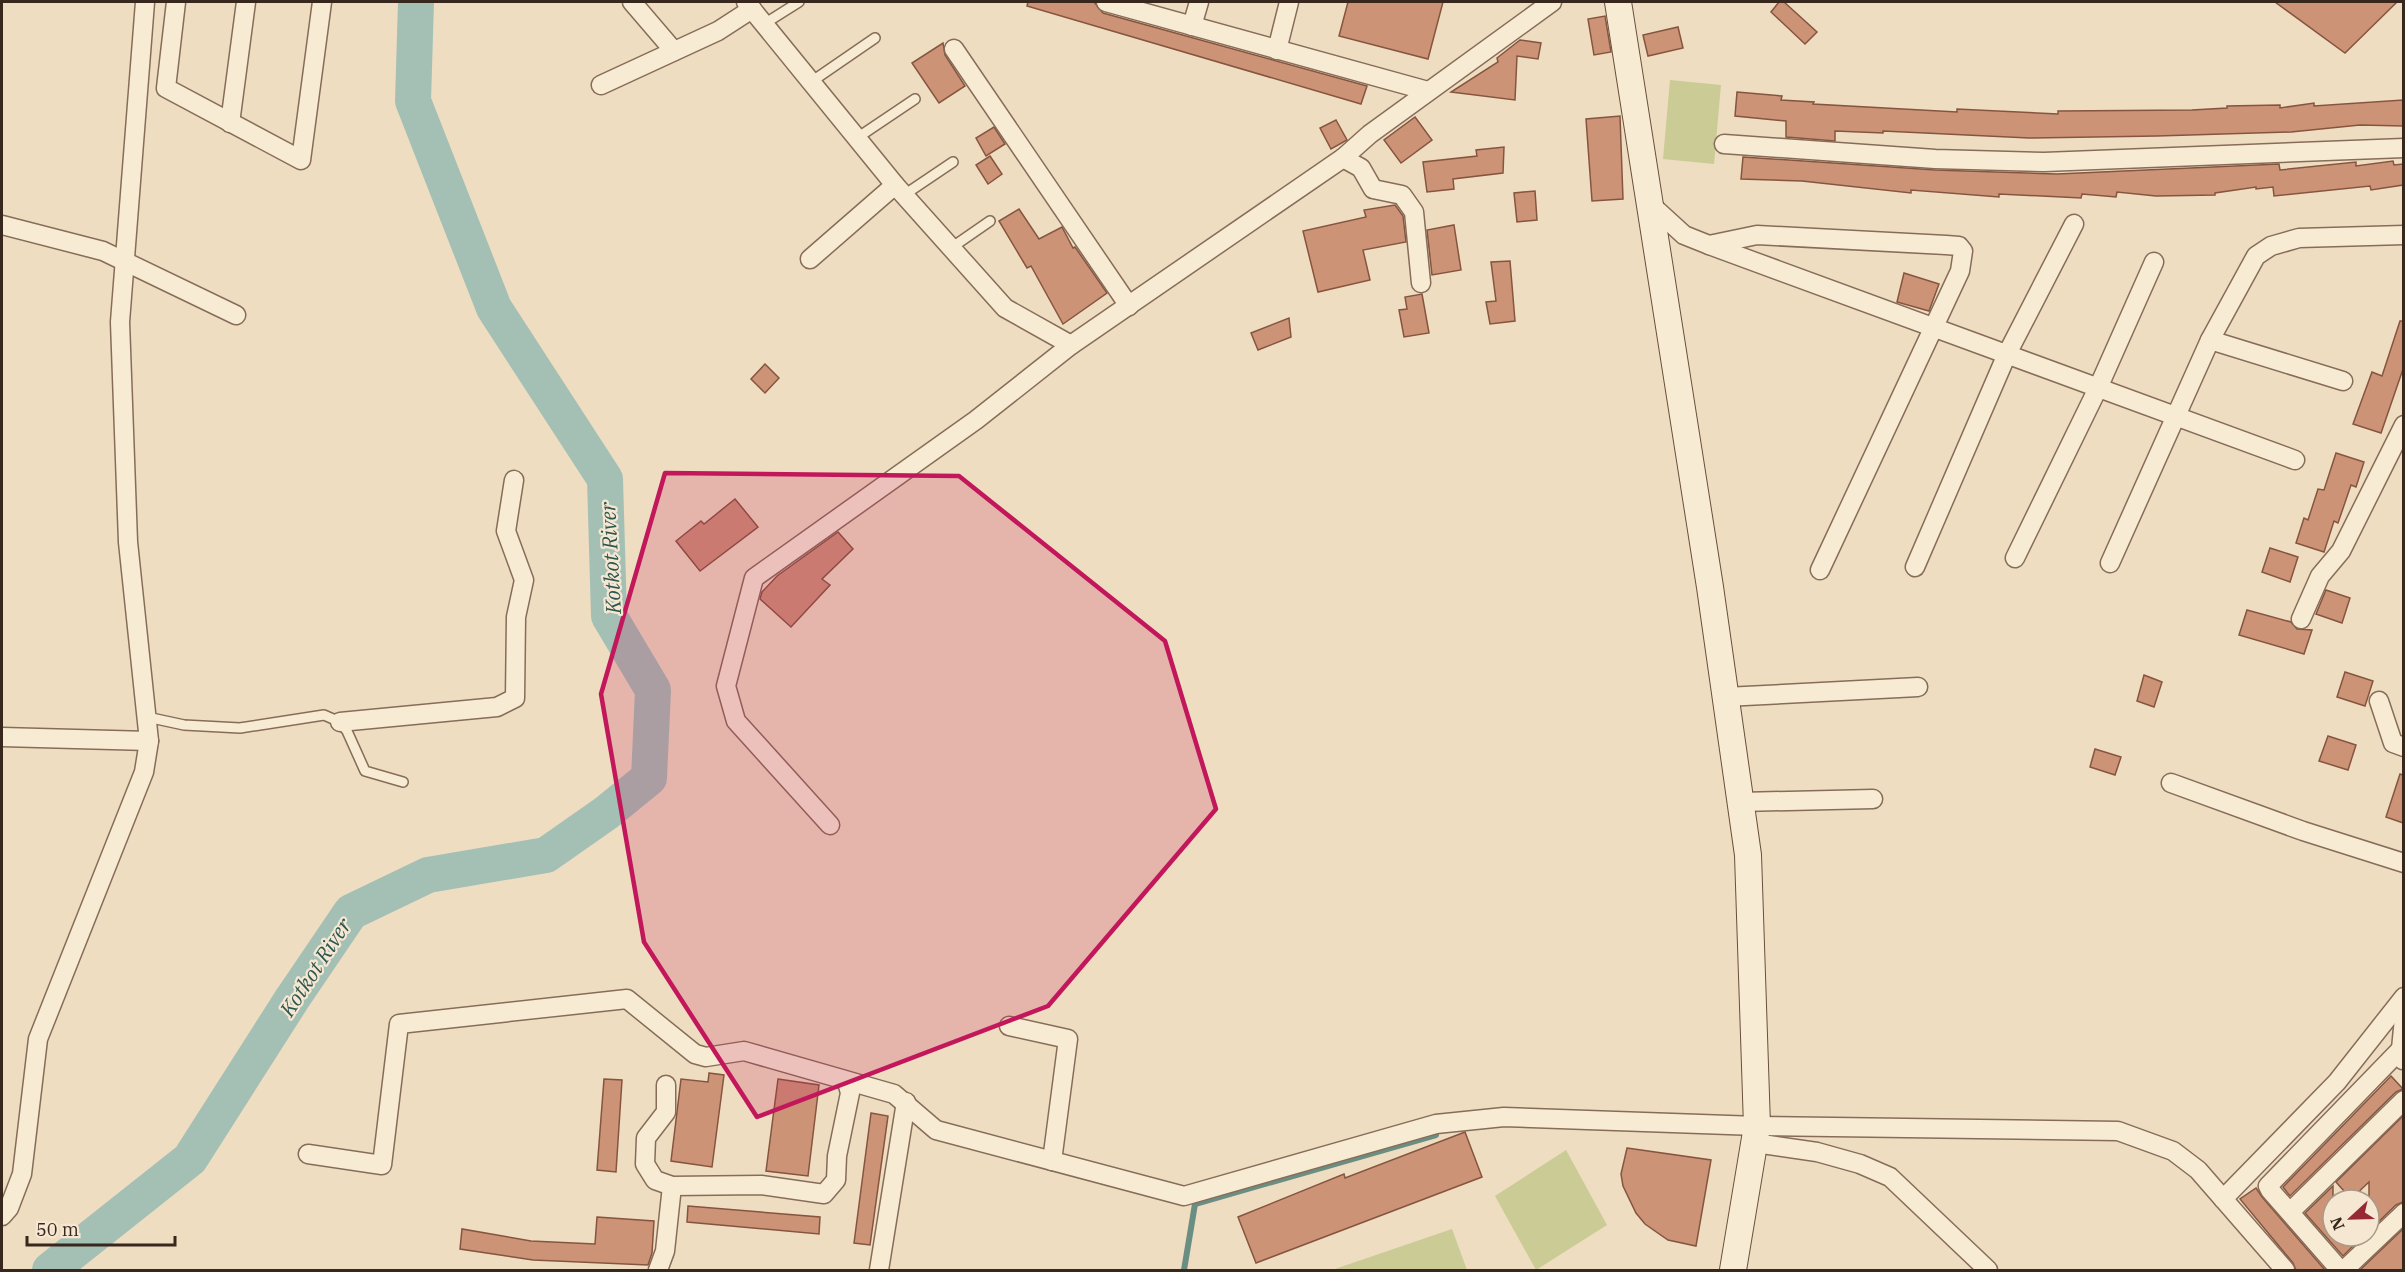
<svg xmlns="http://www.w3.org/2000/svg" width="2405" height="1272" viewBox="0 0 2405 1272" font-family="'IBM Plex Serif',serif">
	<rect width="100%" height="100%" fill="#eeddc1"/>
	<g fill="#cacb95">
		<path d="M 1670,80 L 1721,85 L 1714,164 L 1663,159 Z"/>
		<path d="M 1566,1150 L 1607,1225 L 1536,1270 L 1495,1196 Z"/>
		<path d="M 1452,1229 L 1467,1270 L 1332,1270 Z"/>
	</g>
	<g fill="none" stroke-linecap="round" stroke-linejoin="round">
		<path stroke="#6b8e82" stroke-width="6" d="M 1184,1270 L 1195,1204 L 1436,1135"/>
		<path stroke="#a4c0b5" stroke-width="36" d="M 50,1270 L 190,1159 L 292,999 L 351,912 L 428,875 L 546,855 L 606,813 L 649,778 L 653,690 L 609,616 L 605,479 L 494,308 L 413,101 L 416,2"/>
	</g>
	<g fill="#cc9377" stroke="#86553f" stroke-width="1.5">
		<path d="M 1028,2 L 1094,2 L 1103,13 L 1367,86 L 1361,104 L 1027,6 Z"/>
		<path d="M 1348,2 L 1443,2 L 1428,59 L 1339,36 Z"/>
		<path d="M 1779,2 L 1784,2 L 1817,32 L 1805,44 L 1771,12 Z"/>
		<path d="M 2275,2 L 2397,2 L 2345,53 Z"/>
		<path d="M 1605,16 L 1611,52 L 1594,55 L 1588,19 Z"/>
		<path d="M 1678,27 L 1683,48 L 1648,56 L 1643,35 Z"/>
		<path d="M 1520,40 L 1541,43 L 1538,59 L 1517,56 L 1515,100 L 1451,92 L 1498,62 L 1497,58 Z"/>
		<path d="M 943,43 L 945,55 L 965,86 L 939,103 L 912,63 Z"/>
		<path d="M 1737,92 L 1782,96 L 1781,100 L 1814,102 L 1813,104 L 1957,112 L 1957,109 L 2058,114 L 2058,111 L 2192,110 L 2227,108 L 2227,106 L 2280,105 L 2280,108 L 2314,103 L 2314,106 L 2403,100 L 2403,126 L 2360,125 L 2291,132 L 2157,136 L 2029,138 L 1883,131 L 1883,133 L 1835,131 L 1835,141 L 1786,137 L 1786,121 L 1735,116 Z"/>
		<path d="M 1620,116 L 1623,199 L 1592,201 L 1586,119 Z"/>
		<path d="M 1415,117 L 1432,140 L 1401,163 L 1384,140 Z"/>
		<path d="M 1336,120 L 1347,140 L 1331,149 L 1320,128 Z"/>
		<path d="M 994,127 L 1005,144 L 986,156 L 976,138 Z"/>
		<path d="M 1504,147 L 1503,173 L 1453,179 L 1454,189 L 1427,192 L 1423,162 L 1477,156 L 1476,150 Z"/>
		<path d="M 990,156 L 1002,174 L 988,184 L 976,165 Z"/>
		<path d="M 1743,157 L 1935,170 L 2057,174 L 2279,164 L 2280,170 L 2356,162 L 2356,166 L 2393,161 L 2394,165 L 2403,164 L 2403,185 L 2371,190 L 2370,186 L 2274,196 L 2273,187 L 2256,189 L 2256,187 L 2215,193 L 2215,195 L 2156,196 L 2117,192 L 2116,197 L 2082,194 L 2081,198 L 1999,194 L 1999,197 L 1911,190 L 1911,193 L 1802,181 L 1741,179 Z"/>
		<path d="M 1535,191 L 1537,220 L 1517,222 L 1514,193 Z"/>
		<path d="M 1395,205 L 1403,216 L 1406,242 L 1363,250 L 1370,280 L 1318,292 L 1303,231 L 1366,217 L 1364,210 Z"/>
		<path d="M 1019,209 L 1039,239 L 1062,227 L 1073,248 L 1075,247 L 1107,293 L 1063,324 L 1031,266 L 1027,268 L 999,221 Z"/>
		<path d="M 1454,225 L 1461,270 L 1432,275 L 1427,230 Z"/>
		<path d="M 1510,261 L 1515,321 L 1490,324 L 1486,302 L 1496,301 L 1491,262 Z"/>
		<path d="M 1904,273 L 1939,284 L 1929,311 L 1897,302 Z"/>
		<path d="M 1422,294 L 1429,333 L 1404,337 L 1399,310 L 1407,309 L 1405,297 Z"/>
		<path d="M 1289,318 L 1291,337 L 1258,350 L 1251,333 Z"/>
		<path d="M 2400,321 L 2403,321 L 2403,369 L 2381,433 L 2353,424 L 2372,372 L 2382,376 Z"/>
		<path d="M 765,364 L 779,378 L 765,393 L 751,379 Z"/>
		<path d="M 2336,453 L 2364,462 L 2356,487 L 2351,485 L 2338,523 L 2334,521 L 2324,552 L 2296,543 L 2304,518 L 2308,520 L 2318,489 L 2324,490 Z"/>
		<path d="M 735,499 L 758,527 L 700,571 L 676,541 L 701,521 L 704,524 Z"/>
		<path d="M 838,532 L 853,549 L 822,579 L 830,585 L 791,627 L 760,599 L 762,592 L 777,576 Z"/>
		<path d="M 2270,548 L 2298,557 L 2290,582 L 2262,572 Z"/>
		<path d="M 2326,590 L 2350,598 L 2342,623 L 2316,614 Z"/>
		<path d="M 2247,610 L 2291,622 L 2297,629 L 2312,630 L 2304,654 L 2239,635 Z"/>
		<path d="M 2345,672 L 2373,681 L 2365,706 L 2337,697 Z"/>
		<path d="M 2144,675 L 2162,682 L 2154,707 L 2137,701 Z"/>
		<path d="M 2328,736 L 2356,745 L 2348,770 L 2319,761 Z"/>
		<path d="M 2095,749 L 2121,757 L 2115,775 L 2090,767 Z"/>
		<path d="M 2400,774 L 2403,775 L 2403,823 L 2386,817 Z"/>
		<path d="M 709,1073 L 724,1075 L 712,1167 L 671,1161 L 681,1079 L 708,1082 Z"/>
		<path d="M 2391,1076 L 2403,1089 L 2396,1092 L 2290,1196 L 2283,1187 Z"/>
		<path d="M 604,1079 L 622,1080 L 616,1172 L 597,1170 Z"/>
		<path d="M 778,1079 L 819,1085 L 808,1176 L 766,1171 Z"/>
		<path d="M 871,1113 L 888,1116 L 870,1245 L 854,1243 Z"/>
		<path d="M 2403,1116 L 2403,1202 L 2396,1205 L 2369,1231 L 2369,1182 L 2351,1199 L 2336,1182 Z"/>
		<path d="M 1465,1132 L 1482,1177 L 1256,1263 L 1238,1217 L 1344,1174 L 1345,1178 Z"/>
		<path d="M 1627,1148 L 1711,1160 L 1696,1246 L 1668,1240 L 1645,1224 L 1636,1213 L 1623,1186 L 1621,1174 Z"/>
		<path d="M 2333,1186 L 2333,1236 L 2363,1236 L 2343,1256 L 2305,1213 Z"/>
		<path d="M 2256,1188 L 2262,1197 L 2325,1270 L 2296,1270 L 2293,1263 L 2240,1199 Z"/>
		<path d="M 688,1206 L 820,1217 L 819,1234 L 687,1222 Z"/>
		<path d="M 597,1217 L 654,1221 L 652,1253 L 648,1265 L 533,1260 L 460,1249 L 462,1229 L 531,1241 L 595,1244 Z"/>
		<path d="M 2403,1229 L 2403,1270 L 2360,1270 Z"/>
	</g>
	<g fill="none" stroke-linecap="round" stroke-linejoin="round">
		<g stroke="#876d59" stroke-width="12">
			<g id="lane">
				<path d="M 764,24 L 799,2"/>
				<path d="M 811,82 L 875,38"/>
				<path d="M 857,138 L 915,99"/>
				<path d="M 904,195 L 953,162"/>
				<path d="M 951,248 L 990,221"/>
				<path d="M 147,717 L 184,725 L 240,728 L 324,715 L 340,722 L 347,731 L 365,771 L 403,782"/>
			</g>
		</g>
		<g stroke="#876d59" stroke-width="21">
			<g id="street">
				<path d="M 176,2 L 166,88 L 301,160 L 322,2"/>
				<path d="M 632,2 L 674,51"/>
				<path d="M 746,2 L 895,185 L 1005,308 L 1071,345"/>
				<path d="M 1106,2 L 1428,91"/>
				<path d="M 1192,26 L 1199,2"/>
				<path d="M 954,49 L 1129,306"/>
				<path d="M 1277,50 L 1289,2"/>
				<path d="M 601,85 L 718,31 L 752,9"/>
				<path d="M 230,123 L 246,2"/>
				<path d="M 1724,144 L 1935,159 L 2044,162 L 2404,148"/>
				<path d="M 1343,158 L 1361,168 L 1373,189 L 1402,195 L 1414,212 L 1421,283"/>
				<path d="M 1650,204 L 1684,235 L 1709,245 L 2295,460"/>
				<path d="M 2,225 L 103,251 L 236,315"/>
				<path d="M 1709,245 L 1757,235 L 1946,245 L 1959,246 L 1963,251 L 1960,271 L 1820,570"/>
				<path d="M 810,259 L 895,185"/>
				<path d="M 2210,340 L 2343,381"/>
				<path d="M 2015,558 L 2098,388 L 2154,262"/>
				<path d="M 2110,563 L 2210,340 L 2256,256 L 2271,246 L 2299,238 L 2404,235"/>
				<path d="M 1915,567 L 2007,354 L 2074,224"/>
				<path d="M 2301,619 L 2320,576 L 2341,551 L 2404,425"/>
				<path d="M 1725,697 L 1918,687"/>
				<path d="M 2379,701 L 2393,743 L 2404,747"/>
				<path d="M 340,722 L 497,707 L 515,698 L 516,617 L 524,580 L 506,531 L 514,480"/>
				<path d="M 2,737 L 149,741"/>
				<path d="M 2171,783 L 2303,831 L 2404,863"/>
				<path d="M 1741,802 L 1873,799"/>
				<path d="M 830,825 L 736,721 L 726,686 L 754,578 L 976,420 L 1071,345 L 1343,158 L 1370,134 L 1552,2"/>
				<path d="M 1009,1026 L 1068,1039 L 1052,1161"/>
				<path d="M 2403,1060 L 2401,1049 L 2404,1018"/>
				<path d="M 666,1085 L 666,1112 L 646,1138 L 645,1164 L 655,1180 L 672,1186 L 761,1185 L 824,1194 L 836,1180 L 837,1156 L 850,1093 L 847,1082"/>
				<path d="M 1755,1143 L 1817,1152 L 1860,1164 L 1890,1177 L 1988,1270"/>
				<path d="M 308,1154 L 382,1165 L 399,1024 L 627,999 L 695,1054 L 706,1057 L 744,1051 L 894,1094 L 936,1130 L 1184,1196 L 1436,1124 L 1504,1117 L 1757,1126 L 2118,1131 L 2173,1151 L 2198,1170 L 2285,1270"/>
				<path d="M 2223,1199 L 2337,1082 L 2404,997"/>
				<path d="M 2290,1212 L 2404,1100"/>
				<path d="M 2,1216 L 9,1208 L 22,1174 L 38,1039 L 144,772 L 149,741 L 128,542 L 120,322 L 145,2"/>
				<path d="M 658,1270 L 665,1251 L 672,1186"/>
				<path d="M 879,1270 L 906,1102"/>
				<path d="M 2340,1270 L 2270,1190 L 2268,1186 L 2401,1049"/>
				<path d="M 2344,1270 L 2404,1213"/>
			</g>
		</g>
		<g stroke="#694f3c" stroke-width="28">
			<path id="secondary" d="M 1618,2 L 1710,587 L 1748,855 L 1757,1126 L 1733,1270"/>
		</g>
		<use href="#lane" stroke="#f8ebd4" stroke-width="9"/>
		<use href="#street" stroke="#f8ebd4" stroke-width="18"/>
		<use href="#secondary" stroke="#f8ebd4" stroke-width="26"/>
	</g>
	<path fill="#c2185b" fill-opacity="0.2" stroke="#c2185b" stroke-width="4.5" stroke-linejoin="round" d="M 665,473 L 959,476 L 1165,641 L 1216,809 L 1048,1006 L 757,1117 L 644,942 L 601,694 Z"/>
	<g text-anchor="middle" dominant-baseline="central" stroke-width="4.5" stroke-linejoin="round" paint-order="stroke">
		<g font-size="21" font-style="italic" fill="#2c5650" stroke="#f5e7d1">
			<text transform="translate(610 558) rotate(-93)">Kotkot River</text>
			<text transform="translate(315 967) rotate(-57)">Kotkot River</text>
		</g>
	</g>
	<rect width="2405" height="1272" fill="none" stroke="#37271d" stroke-width="6"/>
	<g transform="translate(2351 1218) rotate(248)"><circle r="28" fill="#f5e7d1" stroke="#a99a89" stroke-width="1.5"/>
	<path d="M0-4.5L10 22L0 15L-10 22Z" fill="#962933"/>
	<text y="-9" font-size="16" font-weight="bold" text-anchor="middle" fill="#37271d">N</text>
	</g>
	<path d="M27 1236v9h148v-9" fill="none" stroke="#37271d" stroke-width="3"/>
	<text x="36" y="1236" font-size="18" fill="#37271d" stroke="#f5e7d1" stroke-width="4.5" paint-order="stroke">50 m</text>
</svg>
